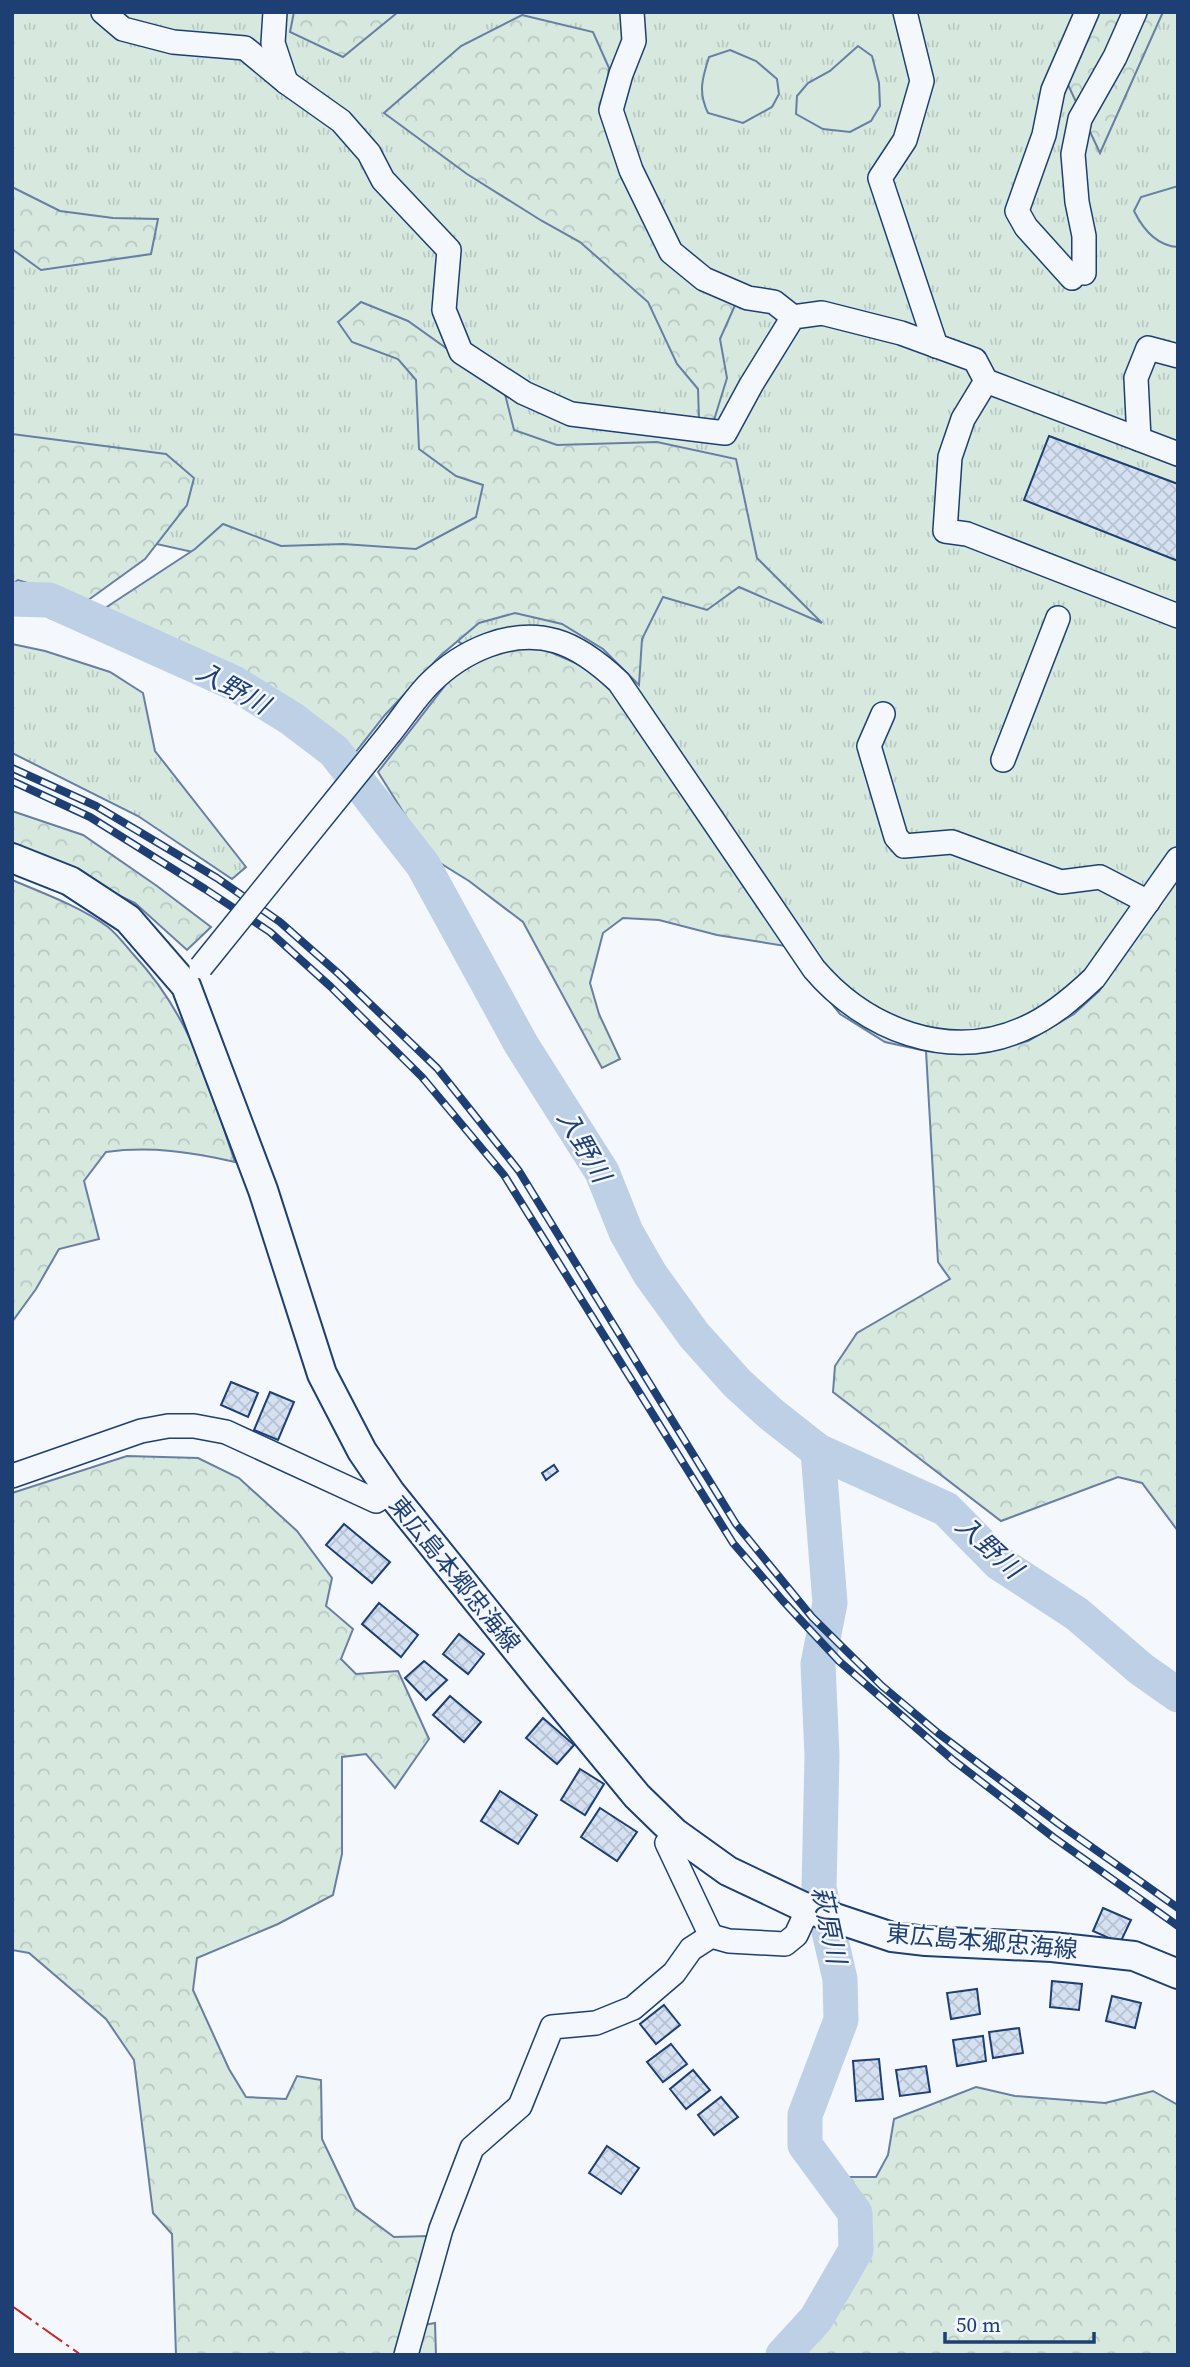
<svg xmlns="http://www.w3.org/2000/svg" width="1190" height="2367" viewBox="0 0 1190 2367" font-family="'Source Serif 4','Noto Sans JP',serif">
	<defs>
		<pattern id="grass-tufts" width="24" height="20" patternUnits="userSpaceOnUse" patternTransform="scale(1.75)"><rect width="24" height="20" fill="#d7e8df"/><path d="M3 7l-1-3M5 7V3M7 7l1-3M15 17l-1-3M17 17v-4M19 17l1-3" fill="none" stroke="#b8c8c3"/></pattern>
		<pattern id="forest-crowns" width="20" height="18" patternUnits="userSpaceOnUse" patternTransform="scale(1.75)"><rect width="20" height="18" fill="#d7e8df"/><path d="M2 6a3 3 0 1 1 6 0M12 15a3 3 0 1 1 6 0" fill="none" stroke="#b8c8c3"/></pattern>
		<pattern id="building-cross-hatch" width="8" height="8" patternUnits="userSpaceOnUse" patternTransform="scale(1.75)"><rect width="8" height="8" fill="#d5e0f0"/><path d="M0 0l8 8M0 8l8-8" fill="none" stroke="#b6c1d1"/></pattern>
	</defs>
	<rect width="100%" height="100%" fill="#f4f7fb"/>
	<g fill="url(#grass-tufts)" stroke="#687fa3" stroke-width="2">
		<path d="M 12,12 L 1178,12 L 1178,912 L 1033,1064 L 926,1051 L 885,1042 L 840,1014 L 785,946 L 577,726 L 396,597 L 12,512 Z"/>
		<path d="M 12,644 L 45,651 L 110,672 L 143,693 L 155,751 L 246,867 L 232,879 L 138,816 L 12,753 Z"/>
	</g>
	<g fill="url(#forest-crowns)" stroke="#687fa3" stroke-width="2">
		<path d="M 294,12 L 398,12 L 343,57 L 290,32 Z"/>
		<path d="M 1076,12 L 1163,12 L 1100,153 L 1062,72 Z"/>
		<path d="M 522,15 L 593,32 L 609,68 L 603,116 L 670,260 L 736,303 L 720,339 L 727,378 L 714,420 L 699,419 L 698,389 L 677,364 L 648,302 L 580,242 L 542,221 L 467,174 L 384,113 L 461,46 Z"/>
		<path d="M 12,187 L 60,211 L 113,218 L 158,219 L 151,254 L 41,270 L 12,249 Z"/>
		<path d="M 361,302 L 408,321 L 453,353 L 505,394 L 514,430 L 557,445 L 657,442 L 736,459 L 757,558 L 822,623 L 739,587 L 707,610 L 663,597 L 642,639 L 639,685 L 603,649 L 562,624 L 515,613 L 479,623 L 440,656 L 385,715 L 351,758 L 274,691 L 171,640 L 102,610 L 195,549 L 223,524 L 281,546 L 343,544 L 416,549 L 476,517 L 483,485 L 456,476 L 419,449 L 416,380 L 398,359 L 352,342 L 338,322 Z"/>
		<path d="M 12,434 L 166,454 L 194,478 L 187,505 L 145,559 L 87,601 L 18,580 L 12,584 Z"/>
		<path d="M 541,648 L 592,670 L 622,701 L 785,946 L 717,935 L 659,920 L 623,918 L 603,933 L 590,983 L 599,1014 L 620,1059 L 602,1068 L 523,922 L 469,881 L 432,858 L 378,772 L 454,674 L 495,649 Z"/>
		<path d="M 12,811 L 83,835 L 157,886 L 211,927 L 187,950 L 135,903 L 12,844 Z"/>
		<path d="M 1178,877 L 1178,1531 L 1142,1483 L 1118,1477 L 1001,1521 L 833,1392 L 835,1366 L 857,1333 L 950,1279 L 938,1262 L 926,1051 L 984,1052 L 1028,1041 L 1074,1014 L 1099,991 Z"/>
		<path d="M 12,880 C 43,893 81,907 108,927 C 117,934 125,945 133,954 C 192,1017 208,1083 235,1162 C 192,1152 150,1146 106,1152 L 84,1181 L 99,1239 L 59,1249 L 36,1289 L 12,1322 Z"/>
		<path d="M 127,1456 L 198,1458 L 239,1478 L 297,1531 L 332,1578 L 326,1606 L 353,1629 L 341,1659 L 356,1674 L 398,1671 L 429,1739 L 395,1788 L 366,1754 L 342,1757 L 342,1854 L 333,1895 L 278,1924 L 197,1958 L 193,1990 L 229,2069 L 246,2097 L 286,2099 L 297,2076 L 321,2080 L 322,2139 L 355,2208 L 394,2237 L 428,2236 L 400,2355 L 176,2355 L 172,2234 L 153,2213 L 134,2060 L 106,2019 L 29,1953 L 12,1950 L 12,1493 Z"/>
		<path d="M 976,2087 L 1015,2096 L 1105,2103 L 1153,2091 L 1178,2105 L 1178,2355 L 787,2355 L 819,2321 L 861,2250 L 858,2210 L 837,2177 L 876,2177 L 888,2155 L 894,2119 Z"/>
		<path d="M 435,2323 L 436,2355 L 415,2355 L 418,2326 Z"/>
	</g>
	<g fill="#d7e8df" stroke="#687fa3" stroke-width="2">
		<path d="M 858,46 L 872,56 L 879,83 L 880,106 L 871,121 L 850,132 L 823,129 L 796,114 L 797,96 L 808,83 L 830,71 Z"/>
		<path d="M 730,50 L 756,61 L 777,79 L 779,94 L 772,107 L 743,123 L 708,113 C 698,92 702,79 709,57 Z"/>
		<path d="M 1178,186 L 1178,247 C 1156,246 1143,229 1134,211 L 1141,197 Z"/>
	</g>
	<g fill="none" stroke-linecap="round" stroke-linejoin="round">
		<g stroke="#bed0e5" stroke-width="35">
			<path d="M 12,599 L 49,600 L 234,683 L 292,719 L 334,751 L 423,865 L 521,1044 L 602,1172 L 626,1232 L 650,1274 L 694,1335 L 737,1383 L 771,1414 L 818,1451 L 946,1509 L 999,1563 L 1077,1614 L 1141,1669 L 1178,1695"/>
			<path d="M 783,2355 L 816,2319 L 856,2250 L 855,2213 L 805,2145 L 805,2115 L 841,2020 L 840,1979 L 819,1888 L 822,1756 L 818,1664 L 830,1603 L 818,1451"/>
		</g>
	</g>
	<g fill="url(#building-cross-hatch)" stroke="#1d3f73" stroke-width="2">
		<path d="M 1049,436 L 1178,484 L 1178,561 L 1024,500 Z"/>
		<path d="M 231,1382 L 258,1393 L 248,1417 L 221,1405 Z"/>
		<path d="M 270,1392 L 294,1402 L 278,1440 L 254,1430 Z"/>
		<path d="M 554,1465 L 558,1471 L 546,1480 L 542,1473 Z"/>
		<path d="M 344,1524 L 390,1562 L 372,1583 L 326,1545 Z"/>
		<path d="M 379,1603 L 418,1635 L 401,1657 L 362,1624 Z"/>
		<path d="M 459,1634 L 484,1654 L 468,1674 L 443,1654 Z"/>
		<path d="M 424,1661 L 447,1680 L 426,1700 L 405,1678 Z"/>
		<path d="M 450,1696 L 481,1722 L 464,1742 L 433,1715 Z"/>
		<path d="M 543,1718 L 574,1745 L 557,1764 L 526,1738 Z"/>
		<path d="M 580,1769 L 604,1784 L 585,1815 L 561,1800 Z"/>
		<path d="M 500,1791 L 537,1815 L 518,1844 L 481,1821 Z"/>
		<path d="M 600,1808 L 637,1832 L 617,1861 L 581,1837 Z"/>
		<path d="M 1103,1908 L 1131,1920 L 1120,1943 L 1093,1931 Z"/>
		<path d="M 1052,1981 L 1082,1984 L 1079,2010 L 1050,2007 Z"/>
		<path d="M 977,1989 L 980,2014 L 951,2019 L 947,1993 Z"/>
		<path d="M 1112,1996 L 1141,2003 L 1135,2028 L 1106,2021 Z"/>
		<path d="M 664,2005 L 680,2025 L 656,2044 L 640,2024 Z"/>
		<path d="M 1019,2028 L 1023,2053 L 993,2058 L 989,2032 Z"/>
		<path d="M 983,2036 L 986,2061 L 957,2066 L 953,2040 Z"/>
		<path d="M 671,2044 L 687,2064 L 663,2082 L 647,2062 Z"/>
		<path d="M 879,2059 L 883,2099 L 856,2101 L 853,2061 Z"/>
		<path d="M 926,2066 L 930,2092 L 900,2096 L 896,2070 Z"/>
		<path d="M 693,2070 L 710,2090 L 686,2109 L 670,2089 Z"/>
		<path d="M 721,2097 L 738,2117 L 714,2135 L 698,2115 Z"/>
		<path d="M 607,2146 L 639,2168 L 621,2194 L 589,2173 Z"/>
	</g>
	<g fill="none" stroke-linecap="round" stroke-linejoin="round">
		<g stroke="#1d3f73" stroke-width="26">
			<g id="minor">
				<path d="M 103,12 L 123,29 L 173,42 L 245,48 L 286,82 L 341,121 L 369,153 L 383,180 L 449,250 L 444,310 L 461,352 L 524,393 L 571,414 L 725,433 L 751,385 L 793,317 L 822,313 L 901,333 L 975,360 L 986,381"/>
				<path d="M 275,12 L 273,43 L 286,82"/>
				<path d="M 632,12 L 634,41 L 621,74 L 611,110 L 631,170 L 671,252 L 704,279 L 748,298 L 774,302 L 793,317"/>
				<path d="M 905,12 L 922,81 L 905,140 L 880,178 L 936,346"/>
				<path d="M 1084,273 L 1084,236 L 1077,202 L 1073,154 L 1080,119 L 1115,57 L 1135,12"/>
				<path d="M 1072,278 L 1026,227 L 1017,211 L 1044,135 L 1053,90 L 1087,12"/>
				<path d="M 1139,439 L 1136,378 L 1148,348 L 1178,356"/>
				<path d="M 1178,454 L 986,381 L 963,419 L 950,457 L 945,531 L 967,534 L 1178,616"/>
				<path d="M 883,714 L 869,746 L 896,837 L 904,846 L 952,842 L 1061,882 L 1100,877 L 1148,902"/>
				<path d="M 390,733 C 403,717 415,698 430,683 C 462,651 511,628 556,641 C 580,648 601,665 619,682 L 814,969 C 865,1029 949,1063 1025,1028 C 1051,1017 1074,997 1094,978 L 1178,859"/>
				<path d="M 1003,760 L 1058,618"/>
				<path d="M 12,1476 L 141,1431 L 168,1426 L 194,1426 L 226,1432 L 376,1501 L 390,1492"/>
				<path d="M 675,1833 L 667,1843 L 711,1936"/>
				<path d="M 406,2355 L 441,2229 L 472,2148 L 520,2106 L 552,2027 L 596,2023 L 633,2008 L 674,1973 L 691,1949 L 711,1936 L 729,1941 L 785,1944 L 796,1935 L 808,1909"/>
			</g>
		</g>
		<g stroke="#1d3f73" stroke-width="32">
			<path id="major" d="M 12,858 L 70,881 L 128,919 L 186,986 L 263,1190 L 322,1374 L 362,1451 L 390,1492 L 542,1681 L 637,1796 L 675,1833 L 728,1871 L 808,1909 L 892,1937 L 926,1941 L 1052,1947 L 1134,1956 L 1178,1974"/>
		</g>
		<use href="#minor" stroke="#f4f7fb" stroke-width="23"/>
		<use href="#major" stroke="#f4f7fb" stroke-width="28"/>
		<g stroke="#1d3f73" stroke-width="8">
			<g id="rail">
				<path d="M 12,768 L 96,806 L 217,878 L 280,922 L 339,974 L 437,1068 L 519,1171 L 736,1524 L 812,1617 L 882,1686 L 938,1733 L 1059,1824 L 1178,1908"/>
				<path d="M 12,781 L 90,817 L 205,889 L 270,932 L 331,987 L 422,1077 L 504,1175 L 733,1543 L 783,1601 L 839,1661 L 953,1760 L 1053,1837 L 1178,1926"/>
			</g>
		</g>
		<use href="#rail" stroke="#f4f7fb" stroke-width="5" stroke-dasharray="16" stroke-linecap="butt"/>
		<g stroke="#1d3f73" stroke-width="26" stroke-linecap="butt">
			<path id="minor-bridge" d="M 201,967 L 390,733"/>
		</g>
		<use href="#minor-bridge" stroke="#f4f7fb" stroke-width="23"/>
		<path stroke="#c62828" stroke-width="2" stroke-dasharray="24 5 3.5 5" stroke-linecap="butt" d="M 12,2306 L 81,2355"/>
	</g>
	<g text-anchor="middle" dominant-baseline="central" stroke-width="5" stroke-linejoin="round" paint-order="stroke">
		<g font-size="24" fill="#1d3f73" stroke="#f4f7fb">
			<text transform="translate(455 1574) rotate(51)">東広島本郷忠海線</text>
			<text transform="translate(982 1941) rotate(5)">東広島本郷忠海線</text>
		</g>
		<g font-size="26" font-style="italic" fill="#1d3f73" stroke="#f4f7fb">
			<text transform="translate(233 688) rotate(29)">入野川</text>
			<text transform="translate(584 1146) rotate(60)">入野川</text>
			<text transform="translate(989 1547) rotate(42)">入野川</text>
			<text transform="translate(829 1925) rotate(78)">萩原川</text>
		</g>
	</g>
	<rect width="1190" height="2367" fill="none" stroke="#1d3f73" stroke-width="28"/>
	<path d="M945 2332v10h149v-10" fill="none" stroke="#1d3f73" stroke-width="3.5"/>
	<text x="956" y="2332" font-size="21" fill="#1d3f73" stroke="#f4f7fb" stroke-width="5" paint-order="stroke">50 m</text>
</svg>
